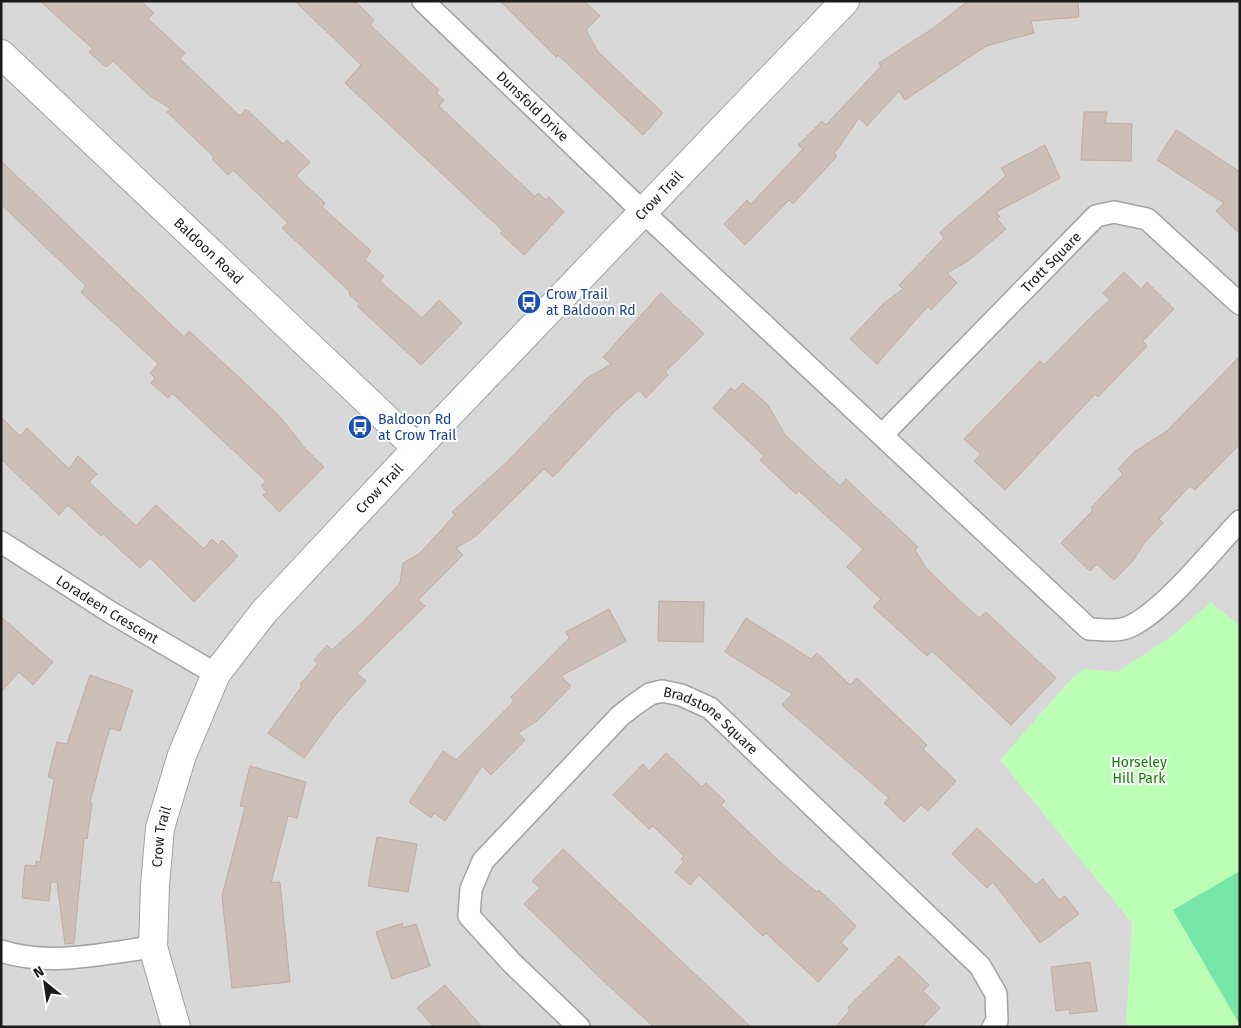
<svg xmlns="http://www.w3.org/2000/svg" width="1241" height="1028" viewBox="0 0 1241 1028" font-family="'Fira Sans',sans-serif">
	<rect width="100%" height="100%" fill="#eee7df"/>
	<rect fill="#d9d8d8" x="1" y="1" width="1239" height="1026"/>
	<path fill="#bcfeb6" d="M 1211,602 L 1240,626 L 1240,1027 L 1126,1027 L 1132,923 L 1000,760 L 1073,677 L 1085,669 L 1117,672 L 1172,636 Z"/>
	<path fill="#75e6a8" d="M 1240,871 L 1240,1025 L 1173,910 Z"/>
	<g fill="#cebeb8" stroke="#c1aaa1">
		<path d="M 40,1 L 141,1 L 154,13 L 148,19 L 185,53 L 180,58 L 182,61 L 240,116 L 246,109 L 283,144 L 287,140 L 310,162 L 296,176 L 325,203 L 322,207 L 371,251 L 365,260 L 384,276 L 380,281 L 422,318 L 439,300 L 462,323 L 421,365 L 357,306 L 359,304 L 349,294 L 350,292 L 282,228 L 288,223 L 233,170 L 228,175 L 212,159 L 214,157 L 167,112 L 171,109 L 149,95 L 113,61 L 106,67 L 89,52 L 93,49 Z"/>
		<path d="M 295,1 L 355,1 L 374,20 L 370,25 L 439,90 L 436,93 L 444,100 L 439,106 L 535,197 L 538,193 L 546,200 L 549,197 L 564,212 L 524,255 L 500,233 L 503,231 L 345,83 L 361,65 Z"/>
		<path d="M 500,1 L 584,1 L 600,16 L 586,30 L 598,52 L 663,113 L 643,135 L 558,55 L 556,57 Z"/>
		<path d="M 968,1 L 1078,1 L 1079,17 L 1031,21 L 1034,33 L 986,46 L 905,100 L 899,91 L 867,126 L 859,118 L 834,154 L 837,156 L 793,204 L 789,200 L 745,245 L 724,224 L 747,200 L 751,204 L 803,149 L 798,145 L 822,121 L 826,125 L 881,66 L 879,63 L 932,29 Z"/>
		<path d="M 1084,112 L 1107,112 L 1105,123 L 1132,124 L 1131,161 L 1081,160 Z"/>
		<path d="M 1176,130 L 1240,172 L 1240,234 L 1216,211 L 1224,203 L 1157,160 Z"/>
		<path d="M 1045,145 L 1060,178 L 996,212 L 1000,217 L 997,219 L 1006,229 L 968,261 L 947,273 L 957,283 L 931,310 L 928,306 L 877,364 L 850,339 L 883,304 L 903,289 L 899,285 L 944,238 L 940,232 L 1006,176 L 1001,168 Z"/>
		<path d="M 1,161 L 184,337 L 189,331 L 243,381 L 281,418 L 303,446 L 324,467 L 279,512 L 263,495 L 267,492 L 261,486 L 266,481 L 172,393 L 168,398 L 151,383 L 155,378 L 150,373 L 158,364 L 81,292 L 86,286 L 1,204 Z"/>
		<path d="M 1124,272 L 1141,289 L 1147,282 L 1174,309 L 1143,341 L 1147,346 L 1098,397 L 1095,394 L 1005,490 L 974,461 L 981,454 L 964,439 L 1040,361 L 1044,365 L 1094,314 L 1110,300 L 1103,293 Z"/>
		<path d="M 661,293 L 704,334 L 665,372 L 668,375 L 646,398 L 639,390 L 616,410 L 553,477 L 544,469 L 476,536 L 456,548 L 463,555 L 418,600 L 425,606 L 357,673 L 366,681 L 336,714 L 304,758 L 268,733 L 302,686 L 300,684 L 318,664 L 314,660 L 327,645 L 332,650 L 364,621 L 400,583 L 403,563 L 419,554 L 455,515 L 452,512 L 508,461 L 586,379 L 611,364 L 603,357 Z"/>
		<path d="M 1240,356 L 1240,444 L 1195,490 L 1190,486 L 1159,519 L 1163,523 L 1144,543 L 1133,561 L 1114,580 L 1097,564 L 1090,571 L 1061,543 L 1093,510 L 1091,508 L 1123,474 L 1118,469 L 1134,452 L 1167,431 Z"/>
		<path d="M 743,383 L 768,405 L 785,435 L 840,486 L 846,479 L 918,547 L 915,550 L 926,568 L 960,601 L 979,618 L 986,612 L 1056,678 L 1011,725 L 932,651 L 927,656 L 873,607 L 881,599 L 847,567 L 863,549 L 799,491 L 796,494 L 760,460 L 764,456 L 713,408 L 731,388 L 735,391 Z"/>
		<path d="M 1,417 L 20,436 L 27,428 L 69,469 L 78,456 L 97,474 L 89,482 L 136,526 L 156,505 L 204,549 L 212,539 L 218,545 L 222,540 L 238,556 L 194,602 L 150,558 L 140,568 L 103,534 L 101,536 L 68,505 L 59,515 L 1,459 Z"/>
		<path d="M 659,601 L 704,602 L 703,642 L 658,641 Z"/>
		<path d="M 609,609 L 626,641 L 561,676 L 571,686 L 537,721 L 518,733 L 525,740 L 491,775 L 482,766 L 445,821 L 434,813 L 431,818 L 409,802 L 443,751 L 456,760 L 514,701 L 511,697 L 569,638 L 566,632 Z"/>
		<path d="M 1,617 L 53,662 L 33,685 L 19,672 L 1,692 Z"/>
		<path d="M 746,618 L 811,659 L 817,653 L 850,685 L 857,678 L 927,745 L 923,749 L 956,781 L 928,811 L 921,805 L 904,822 L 884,803 L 889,798 L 782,705 L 792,694 L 725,652 Z"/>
		<path d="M 90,675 L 133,690 L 120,731 L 110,728 L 102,755 L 90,802 L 92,803 L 87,839 L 84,838 L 74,943 L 65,944 L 57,882 L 51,882 L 49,901 L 22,898 L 25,865 L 36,866 L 36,861 L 40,862 L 54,779 L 48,777 L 55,749 L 57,742 L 67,744 Z"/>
		<path d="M 666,753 L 702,787 L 706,783 L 725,801 L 721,805 L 780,862 L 817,892 L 819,890 L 856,926 L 841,943 L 848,949 L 818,982 L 766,933 L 763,936 L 699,875 L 690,885 L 675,872 L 684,862 L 681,859 L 684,856 L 653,826 L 649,829 L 613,795 L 643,764 L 649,771 Z"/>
		<path d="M 250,766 L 306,782 L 297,818 L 288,816 L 271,883 L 280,882 L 290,982 L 232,988 L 222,896 L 245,807 L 240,806 Z"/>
		<path d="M 977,828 L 1036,885 L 1043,879 L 1059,900 L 1065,896 L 1079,914 L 1040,943 L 993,882 L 987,888 L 952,854 Z"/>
		<path d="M 377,837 L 417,844 L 408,892 L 368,886 Z"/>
		<path d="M 563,849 L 581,866 L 751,1027 L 654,1027 L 612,989 L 524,904 L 540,888 L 532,881 Z"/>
		<path d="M 403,923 L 402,928 L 416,924 L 430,966 L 392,979 L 376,932 Z"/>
		<path d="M 899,956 L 929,985 L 923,991 L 940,1008 L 922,1027 L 836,1027 L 850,1010 L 848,1007 Z"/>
		<path d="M 1090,962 L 1097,1011 L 1070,1014 L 1069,1009 L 1056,1011 L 1051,967 Z"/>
		<path d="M 445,985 L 482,1027 L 434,1027 L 417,1008 Z"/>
	</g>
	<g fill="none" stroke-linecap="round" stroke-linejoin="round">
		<g stroke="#a2a2a2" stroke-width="24">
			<g id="minor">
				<path id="s1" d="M 423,1 L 642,211 L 1089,629 C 1103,630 1119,632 1131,626 C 1166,609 1212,550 1240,521"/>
				<path id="s2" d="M 882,435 L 1096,216 L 1114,212 L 1147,219 L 1240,304"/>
				<path id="s3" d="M 1,542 L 110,612 L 216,674"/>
				<path d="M 1,951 C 49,967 105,953 153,947"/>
				<path id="s4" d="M 579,1027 L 512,963 L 469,916 L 471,889 L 483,861 L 620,716 L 634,705 L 650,694 L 662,691 L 681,695 L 710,708 L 980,966 L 996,994 L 997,1021 L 993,1027"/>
			</g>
		</g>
		<g stroke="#a2a2a2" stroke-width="30">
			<g id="tertiary">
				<path id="s5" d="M 1,54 L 417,448"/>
				<path id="s6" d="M 176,1027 L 153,947 L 155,885 L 160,828 L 182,755 L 216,674 L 263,613 L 417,448 L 845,1"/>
			</g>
		</g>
		<use href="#minor" stroke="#fff" stroke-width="21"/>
		<use href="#tertiary" stroke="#fff" stroke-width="28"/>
	</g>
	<defs>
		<g id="bus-disc" transform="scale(1.25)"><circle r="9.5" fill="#1a4fb4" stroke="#fff"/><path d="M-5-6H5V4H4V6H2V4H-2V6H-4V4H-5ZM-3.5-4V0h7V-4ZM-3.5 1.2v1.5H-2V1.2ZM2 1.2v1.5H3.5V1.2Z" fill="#fff"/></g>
	</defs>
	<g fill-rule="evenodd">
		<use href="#bus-disc" x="529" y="302"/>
		<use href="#bus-disc" x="360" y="427"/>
	</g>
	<g text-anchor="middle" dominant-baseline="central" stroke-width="4" stroke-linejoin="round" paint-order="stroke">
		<g font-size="14" fill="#1b1b1b" stroke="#fff">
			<text stroke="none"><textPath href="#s1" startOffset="152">Dunsfold Drive</textPath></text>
			<text stroke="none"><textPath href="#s6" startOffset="1019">Crow Trail</textPath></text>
			<text stroke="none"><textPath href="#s5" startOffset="286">Baldoon Road</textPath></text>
			<text stroke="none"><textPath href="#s2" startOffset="242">Trott Square</textPath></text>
			<text stroke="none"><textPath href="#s6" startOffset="614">Crow Trail</textPath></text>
			<text stroke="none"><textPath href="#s3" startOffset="126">Loradeen Crescent</textPath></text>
			<text stroke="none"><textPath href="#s4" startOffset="521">Bradstone Square</textPath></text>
			<text stroke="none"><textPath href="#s6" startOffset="194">Crow Trail</textPath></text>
		</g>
		<g font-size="14" fill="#164399" stroke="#fff" text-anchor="start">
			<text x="546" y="294">Crow Trail<tspan x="546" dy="16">at Baldoon Rd</tspan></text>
			<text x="378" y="419">Baldoon Rd<tspan x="378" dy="16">at Crow Trail</tspan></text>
		</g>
		<g font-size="14" fill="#0b8101" stroke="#fff">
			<text x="1139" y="762">Horseley<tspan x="1139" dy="16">Hill Park</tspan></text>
		</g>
	</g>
	<rect width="1241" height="1028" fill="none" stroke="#1b1b1b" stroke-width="5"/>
	<g transform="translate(45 983) rotate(330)" stroke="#ffffff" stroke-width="4" paint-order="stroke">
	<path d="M0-4L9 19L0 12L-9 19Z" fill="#1b1b1b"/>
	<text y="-8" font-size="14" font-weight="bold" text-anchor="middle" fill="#1b1b1b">N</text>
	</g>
</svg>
